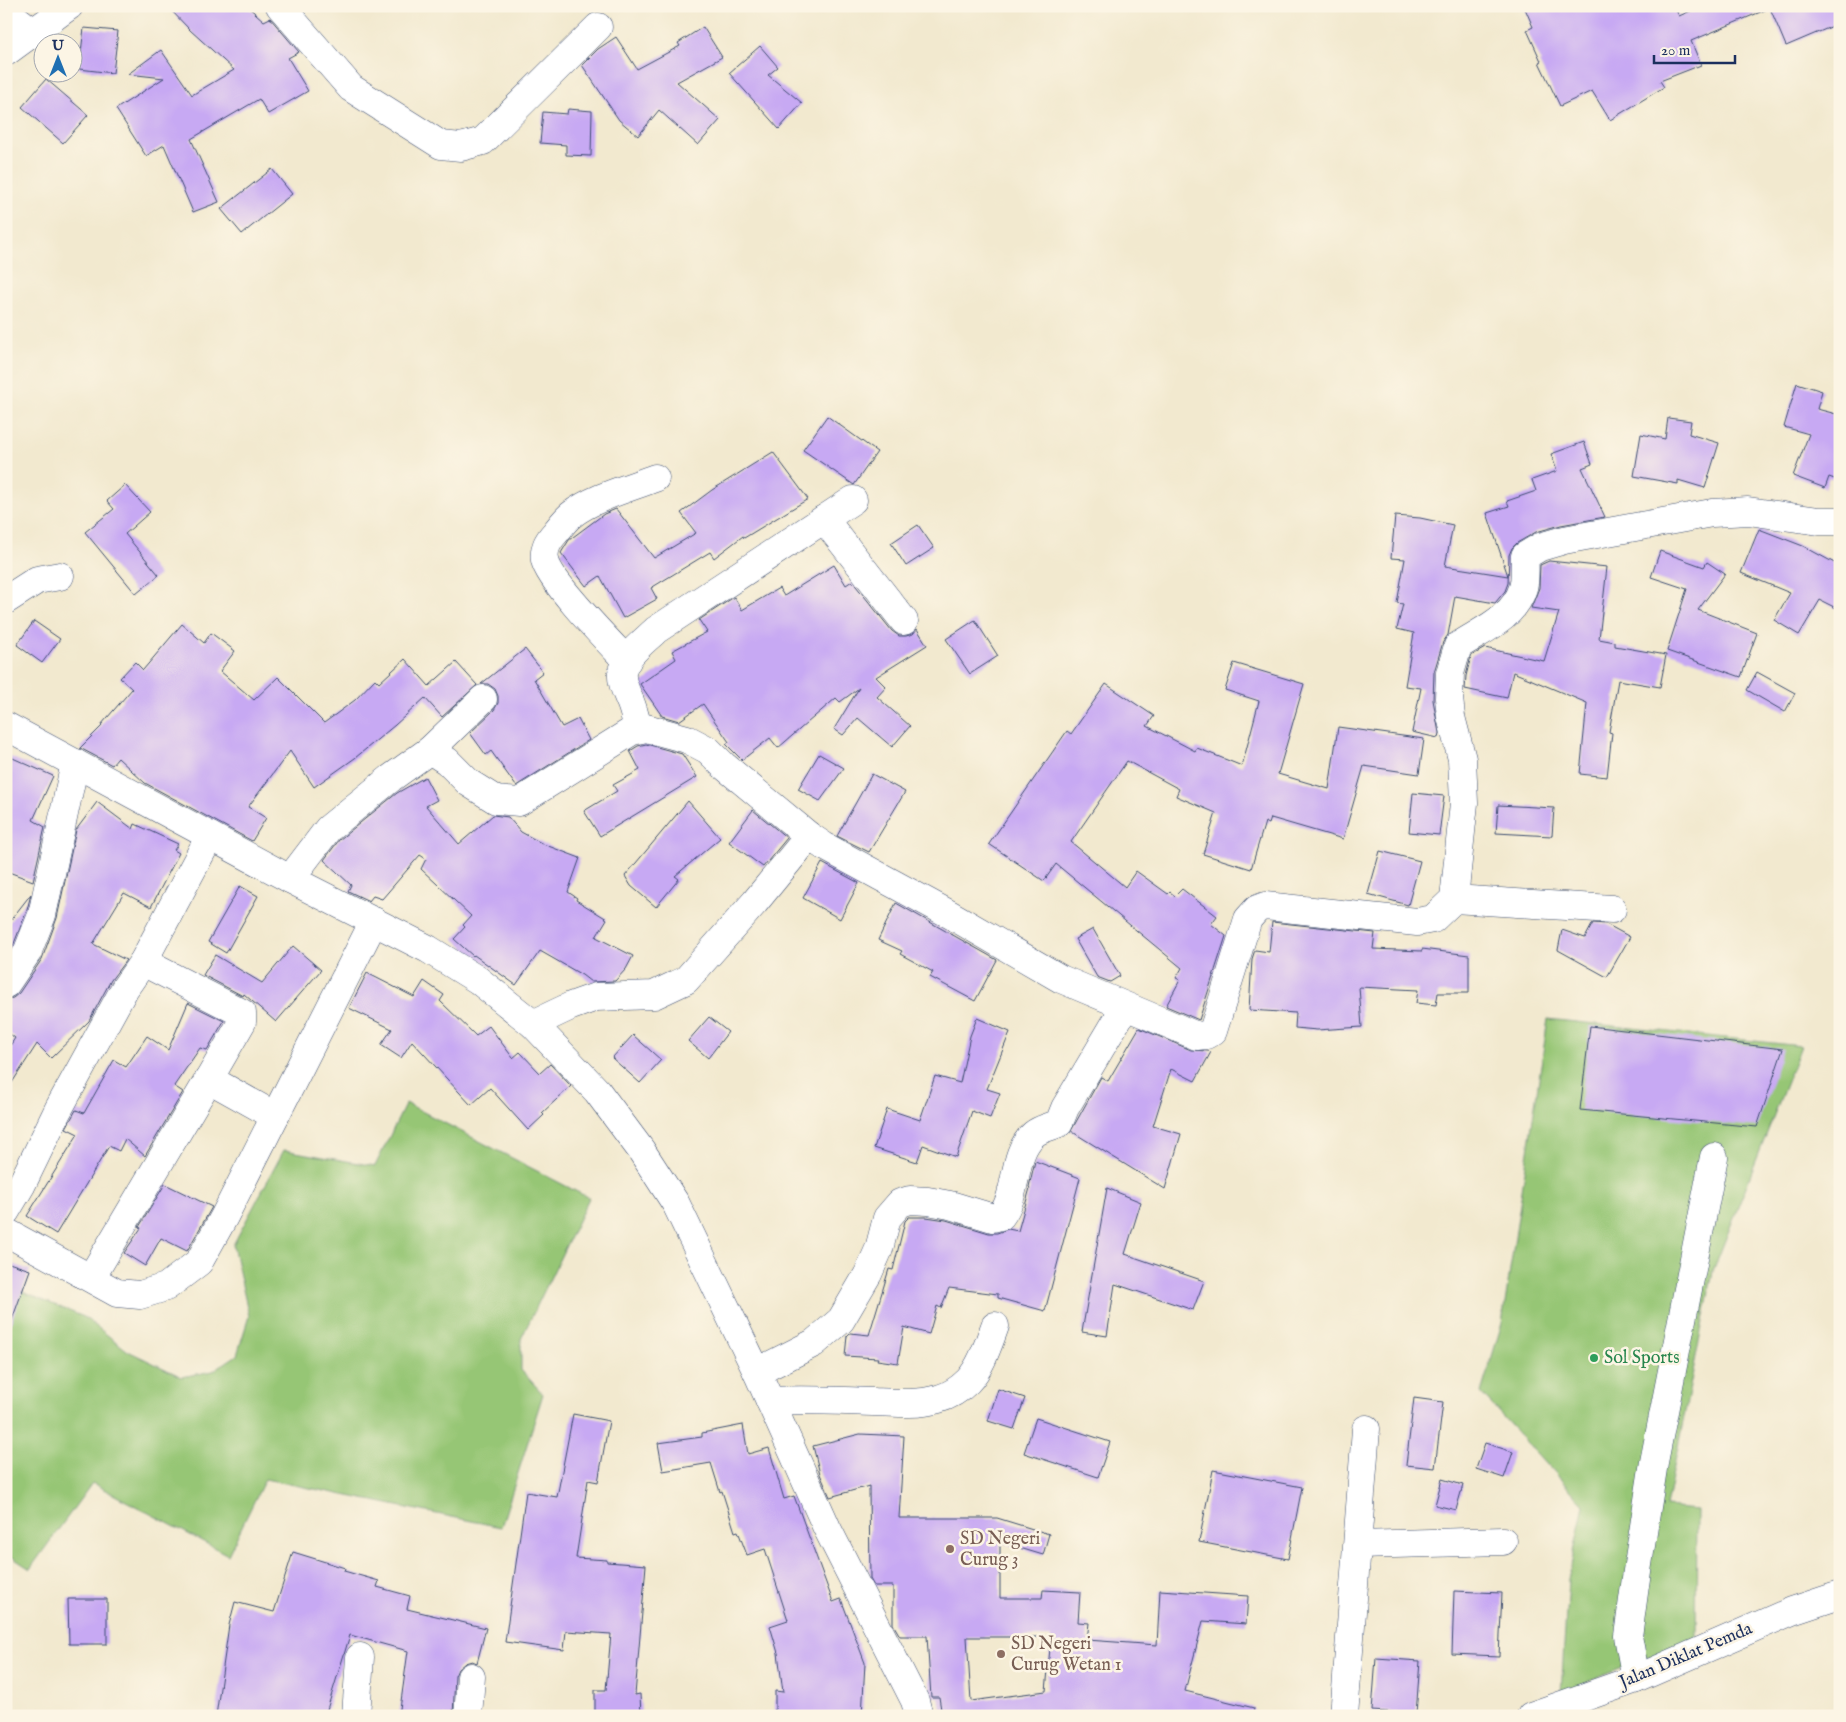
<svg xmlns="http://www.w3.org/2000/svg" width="1846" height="1722" viewBox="0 0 1846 1722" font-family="'IM FELL English',serif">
	<rect width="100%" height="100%" fill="#fcf5e5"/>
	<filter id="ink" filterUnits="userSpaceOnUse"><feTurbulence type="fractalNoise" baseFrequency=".02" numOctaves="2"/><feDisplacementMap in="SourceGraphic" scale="10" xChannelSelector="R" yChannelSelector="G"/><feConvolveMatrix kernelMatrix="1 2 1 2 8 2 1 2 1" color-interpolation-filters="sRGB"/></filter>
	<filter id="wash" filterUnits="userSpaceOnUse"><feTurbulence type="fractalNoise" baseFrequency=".0096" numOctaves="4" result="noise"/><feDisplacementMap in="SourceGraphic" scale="20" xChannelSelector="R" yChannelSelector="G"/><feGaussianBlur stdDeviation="1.12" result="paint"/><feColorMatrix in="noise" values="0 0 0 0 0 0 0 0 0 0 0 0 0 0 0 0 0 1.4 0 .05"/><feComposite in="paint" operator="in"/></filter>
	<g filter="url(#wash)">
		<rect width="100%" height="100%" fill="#f2e9cf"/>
		<g fill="#96c675" stroke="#587a6a">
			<path d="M 1548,1019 L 1801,1046 L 1713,1271 L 1666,1507 L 1697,1510 L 1696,1643 L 1642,1660 L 1561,1693 L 1568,1580 L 1584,1505 L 1481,1393 L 1502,1323 Z"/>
			<path d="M 406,1103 L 589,1198 L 521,1339 L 521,1370 L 543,1394 L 501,1527 L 265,1479 L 228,1555 L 92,1483 L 30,1569 L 6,1553 L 6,1285 L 84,1317 L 128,1351 L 182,1377 L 213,1371 L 237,1355 L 249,1316 L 233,1245 L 284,1150 L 375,1166 Z"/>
		</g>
		<g id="blocks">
			<g fill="#c7a9f3" fill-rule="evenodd">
				<path d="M 167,6 L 247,6 L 264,21 L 270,18 L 299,52 L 288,58 L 308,91 L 268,114 L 259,99 L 191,139 L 219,202 L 193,212 L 164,145 L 146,156 L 116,109 L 164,78 L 128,74 L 161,50 L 192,95 L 234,70 L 190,30 Z"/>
				<path d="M 1524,6 L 1674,6 L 1679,16 L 1702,6 L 1840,6 L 1840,23 L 1786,46 L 1770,8 L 1691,41 L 1701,65 L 1660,81 L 1664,87 L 1610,120 L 1592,91 L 1560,106 L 1539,62 L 1541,61 L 1527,30 L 1533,27 Z"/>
				<path d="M 703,27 L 722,57 L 677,82 L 720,120 L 698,145 L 659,110 L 638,136 L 619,120 L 582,65 L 598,49 L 616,37 L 637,69 L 680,46 L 678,43 Z"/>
				<path d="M 84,28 L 118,31 L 113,73 L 79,69 Z"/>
				<path d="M 760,46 L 778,67 L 768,75 L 802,103 L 779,129 L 729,73 Z"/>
				<path d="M 46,79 L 88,115 L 63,143 L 22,107 Z"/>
				<path d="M 568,109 L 592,111 L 591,156 L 566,155 L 566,145 L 540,143 L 543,112 L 567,114 Z"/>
				<path d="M 272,169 L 292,194 L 242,234 L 221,209 Z"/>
				<path d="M 1797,383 L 1822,391 L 1817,409 L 1840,415 L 1840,481 L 1829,477 L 1825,488 L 1793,476 L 1809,434 L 1784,427 Z"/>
				<path d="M 827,416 L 877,452 L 854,485 L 803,450 Z"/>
				<path d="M 1668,418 L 1691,421 L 1689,434 L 1719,443 L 1705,488 L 1678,480 L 1678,484 L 1634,476 L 1641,434 L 1665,439 Z"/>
				<path d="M 1584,442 L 1592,464 L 1582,468 L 1605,517 L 1561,525 L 1536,532 L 1517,543 L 1512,548 L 1509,555 L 1508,583 L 1505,591 L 1495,603 L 1455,596 L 1448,635 L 1443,642 L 1434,672 L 1433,700 L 1439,733 L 1438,738 L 1412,732 L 1421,688 L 1405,686 L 1414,633 L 1397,629 L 1403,604 L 1397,603 L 1405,559 L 1391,558 L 1395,516 L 1420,518 L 1453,525 L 1445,566 L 1508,576 L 1487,513 L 1509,506 L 1507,501 L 1536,491 L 1532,480 L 1557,471 L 1551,454 Z"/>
				<path d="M 773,452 L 808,499 L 744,538 L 743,536 L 714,558 L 710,552 L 651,588 L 657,599 L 623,618 L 600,576 L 586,586 L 561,553 L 569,540 L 604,514 L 616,509 L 654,558 L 696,533 L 681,513 L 712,490 Z"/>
				<path d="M 125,485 L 150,512 L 125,534 L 159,575 L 136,594 L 85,532 L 114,509 L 107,501 Z"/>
				<path d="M 918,525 L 934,548 L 906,566 L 891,543 Z"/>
				<path d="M 1759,529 L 1803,546 L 1840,566 L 1840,610 L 1820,600 L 1799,635 L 1774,620 L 1790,593 L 1741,573 Z"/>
				<path d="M 1660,551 L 1704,567 L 1707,562 L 1725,574 L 1698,610 L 1757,633 L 1741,677 L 1667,651 L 1687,589 L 1651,577 Z"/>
				<path d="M 1549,561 L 1607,567 L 1599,639 L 1615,642 L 1615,646 L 1666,655 L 1660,687 L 1618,680 L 1609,732 L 1612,733 L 1607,777 L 1580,774 L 1587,703 L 1513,672 L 1507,698 L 1465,689 L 1466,676 L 1471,656 L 1485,648 L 1544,661 L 1559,612 L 1531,608 L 1539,588 L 1540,565 Z"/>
				<path d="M 834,565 L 846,585 L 852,581 L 892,631 L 899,636 L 906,636 L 913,634 L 917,629 L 927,645 L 876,677 L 886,687 L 877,697 L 910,726 L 892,747 L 858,718 L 843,735 L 834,729 L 859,688 L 840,702 L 836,698 L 778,748 L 770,738 L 742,760 L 726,744 L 729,742 L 703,704 L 679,721 L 662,716 L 640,684 L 676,659 L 672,651 L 707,632 L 699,620 L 734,597 L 742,610 L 779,588 L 784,596 Z"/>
				<path d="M 975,620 L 998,656 L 970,674 L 946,639 Z"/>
				<path d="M 34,621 L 60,639 L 42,663 L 17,645 Z"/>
				<path d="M 182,624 L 204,643 L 211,633 L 235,651 L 220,671 L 254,700 L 278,677 L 324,723 L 355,700 L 375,679 L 379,683 L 405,659 L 429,686 L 456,662 L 477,685 L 442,717 L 425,698 L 395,725 L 355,758 L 314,787 L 290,751 L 248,807 L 266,818 L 252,841 L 145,783 L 118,758 L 112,765 L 80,748 L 102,726 L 101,725 L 132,689 L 120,678 L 135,662 L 143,670 Z"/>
				<path d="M 525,649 L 543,672 L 534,679 L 562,727 L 578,719 L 589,740 L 516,786 L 491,751 L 486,755 L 470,733 L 494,710 L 498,703 L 498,696 L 495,689 L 488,684 L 481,684 Z"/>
				<path d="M 1234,663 L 1304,684 L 1278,774 L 1329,789 L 1338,727 L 1424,739 L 1419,774 L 1364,766 L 1343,839 L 1271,818 L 1269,824 L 1265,822 L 1251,869 L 1203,854 L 1216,813 L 1176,796 L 1179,789 L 1127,761 L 1071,842 L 1125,887 L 1136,871 L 1168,894 L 1170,892 L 1175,896 L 1182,889 L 1217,916 L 1211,924 L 1226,936 L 1199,1020 L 1166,1006 L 1180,980 L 1176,978 L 1182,968 L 1056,864 L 1044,881 L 989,844 L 1067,731 L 1071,734 L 1106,684 L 1154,716 L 1147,726 L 1195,751 L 1197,748 L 1242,766 L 1259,701 L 1225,690 Z"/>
				<path d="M 1757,672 L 1795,693 L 1785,712 L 1747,690 Z"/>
				<path d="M 646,744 L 682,754 L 697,777 L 600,836 L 584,811 L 617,791 L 613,785 L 640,770 L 630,751 L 638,746 Z"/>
				<path d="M 819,754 L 844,768 L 820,801 L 798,789 Z"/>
				<path d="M 6,755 L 53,776 L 33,820 L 45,827 L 33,881 L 6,871 Z"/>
				<path d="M 872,774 L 905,792 L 869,852 L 837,836 Z"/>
				<path d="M 425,777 L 437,800 L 426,806 L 459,844 L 493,815 L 508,817 L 521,832 L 543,844 L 580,858 L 568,892 L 577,898 L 576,900 L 607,919 L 596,937 L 633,956 L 626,969 L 615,981 L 591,982 L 582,975 L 540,951 L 516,985 L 474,955 L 473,956 L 454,939 L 465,927 L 463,925 L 471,916 L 421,869 L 426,859 L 420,855 L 382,899 L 373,896 L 369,901 L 348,891 L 351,885 L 324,860 L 339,840 L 397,793 Z"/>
				<path d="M 1413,793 L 1444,796 L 1439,835 L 1409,832 Z"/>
				<path d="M 688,801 L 720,838 L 675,876 L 679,879 L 656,907 L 631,886 L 625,876 Z"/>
				<path d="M 97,802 L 133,829 L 135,824 L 178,844 L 174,850 L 179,853 L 151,907 L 124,893 L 93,944 L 126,960 L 111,980 L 89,1021 L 51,1058 L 37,1044 L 6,1092 L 6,1052 L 15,1038 L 6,1031 L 6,999 L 13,998 L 19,993 L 42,959 L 57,918 L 76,830 Z"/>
				<path d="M 1498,805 L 1554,808 L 1552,836 L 1496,833 Z"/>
				<path d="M 753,810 L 787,838 L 763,867 L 729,842 Z"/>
				<path d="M 1380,851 L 1420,861 L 1408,905 L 1368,894 Z"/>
				<path d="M 822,863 L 859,883 L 840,919 L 803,898 Z"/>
				<path d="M 240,886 L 258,896 L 226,953 L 208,942 Z"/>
				<path d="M 31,894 L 27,910 L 13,946 L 6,956 L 6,926 Z"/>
				<path d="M 896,903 L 997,960 L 975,1001 L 930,977 L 933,972 L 900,954 L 902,951 L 878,940 Z"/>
				<path d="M 1272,922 L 1375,933 L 1373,949 L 1422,951 L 1422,949 L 1469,955 L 1469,993 L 1438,993 L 1436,1005 L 1416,1003 L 1418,990 L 1359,987 L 1362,1027 L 1317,1030 L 1295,1028 L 1296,1013 L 1249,1010 L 1252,959 L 1255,950 L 1269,952 Z"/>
				<path d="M 1593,923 L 1606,924 L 1630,937 L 1607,977 L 1558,950 L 1562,930 L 1585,938 Z"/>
				<path d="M 1093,929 L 1120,976 L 1110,982 L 1097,977 L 1075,939 Z"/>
				<path d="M 293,946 L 321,970 L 276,1022 L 244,994 L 243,996 L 203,975 L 215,955 L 262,983 Z"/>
				<path d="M 367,973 L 414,997 L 424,981 L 444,995 L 440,1001 L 476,1036 L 489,1026 L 513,1058 L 520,1052 L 540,1073 L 550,1064 L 571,1086 L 542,1113 L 544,1115 L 528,1130 L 490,1088 L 471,1105 L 412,1041 L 401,1058 L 381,1045 L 392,1029 L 349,1008 Z"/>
				<path d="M 188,1003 L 224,1021 L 207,1050 L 200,1048 L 174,1086 L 183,1092 L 145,1156 L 125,1139 L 119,1151 L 109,1146 L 56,1234 L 27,1216 L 78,1134 L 66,1128 L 76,1110 L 84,1113 L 114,1060 L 126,1067 L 147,1036 L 168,1050 Z"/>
				<path d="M 709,1017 L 728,1032 L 708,1058 L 688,1041 Z"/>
				<path d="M 977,1018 L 1010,1032 L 987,1089 L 1000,1093 L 990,1118 L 972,1111 L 956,1157 L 923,1145 L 917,1162 L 874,1148 L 887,1109 L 920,1120 L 935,1076 L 960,1083 L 970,1036 Z"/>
				<path d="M 1590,1026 L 1783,1049 L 1757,1127 L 1580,1110 Z"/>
				<path d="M 1139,1028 L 1191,1050 L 1208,1051 L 1211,1052 L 1195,1081 L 1171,1069 L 1153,1126 L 1181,1134 L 1165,1189 L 1071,1131 L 1101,1077 L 1108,1081 Z"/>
				<path d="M 633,1035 L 661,1060 L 640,1083 L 612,1058 Z"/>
				<path d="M 1035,1161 L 1080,1178 L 1045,1311 L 998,1298 L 998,1294 L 949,1288 L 941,1308 L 937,1306 L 929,1334 L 904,1327 L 898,1363 L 877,1360 L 878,1358 L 845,1356 L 847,1336 L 850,1333 L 869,1335 L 889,1269 L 893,1270 L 905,1221 L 909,1217 L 926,1217 L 946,1220 L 989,1233 L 997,1233 L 1008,1229 L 1018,1231 L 1030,1188 L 1029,1187 Z"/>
				<path d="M 165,1184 L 212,1207 L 187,1251 L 161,1238 L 145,1266 L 124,1253 L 141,1228 L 139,1227 Z"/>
				<path d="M 1107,1188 L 1141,1202 L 1125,1254 L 1204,1281 L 1193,1310 L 1115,1284 L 1107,1336 L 1082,1332 Z"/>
				<path d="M 6,1262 L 30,1270 L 9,1328 L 6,1328 Z"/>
				<path d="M 998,1389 L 1025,1398 L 1014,1429 L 988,1421 Z"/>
				<path d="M 1414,1398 L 1443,1402 L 1435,1468 L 1406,1465 Z"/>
				<path d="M 573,1414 L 609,1421 L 598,1482 L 588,1480 L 576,1558 L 607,1560 L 607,1562 L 646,1565 L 635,1695 L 640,1694 L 641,1716 L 595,1716 L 595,1690 L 606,1690 L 611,1634 L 566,1631 L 564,1650 L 505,1642 L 526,1492 L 557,1497 Z"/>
				<path d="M 1036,1418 L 1110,1442 L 1098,1477 L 1024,1453 Z"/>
				<path d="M 743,1425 L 748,1454 L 769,1448 L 784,1499 L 794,1496 L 833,1602 L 841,1599 L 865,1663 L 862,1716 L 775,1716 L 775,1691 L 783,1692 L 778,1653 L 770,1626 L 788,1620 L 765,1549 L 747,1555 L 738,1531 L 735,1532 L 722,1491 L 720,1492 L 711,1463 L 663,1471 L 658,1443 L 702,1437 L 702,1433 Z"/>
				<path d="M 860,1434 L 904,1436 L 899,1518 L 997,1518 L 1049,1534 L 1043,1555 L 1000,1542 L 1000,1598 L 1042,1598 L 1043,1590 L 1080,1592 L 1078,1622 L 1089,1623 L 1087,1640 L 1157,1645 L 1160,1590 L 1248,1596 L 1246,1624 L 1203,1621 L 1185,1691 L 1254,1708 L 1253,1716 L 942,1716 L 939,1697 L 931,1697 L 927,1636 L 900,1636 L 893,1624 L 893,1586 L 874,1586 L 870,1579 L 869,1486 L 830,1497 L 820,1474 L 813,1446 ZM 967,1637 L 1051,1637 L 1046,1691 L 971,1701 Z"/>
				<path d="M 1485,1443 L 1513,1452 L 1504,1478 L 1476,1469 Z"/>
				<path d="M 1213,1470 L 1302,1487 L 1288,1559 L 1199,1542 Z"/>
				<path d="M 1442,1479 L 1463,1485 L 1456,1510 L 1435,1505 Z"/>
				<path d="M 293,1552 L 345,1568 L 344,1571 L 379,1581 L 377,1587 L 410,1596 L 407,1609 L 486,1628 L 477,1663 L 472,1661 L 465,1663 L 458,1669 L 455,1676 L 453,1716 L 399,1716 L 408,1651 L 350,1635 L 325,1716 L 216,1716 L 229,1625 L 235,1602 L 274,1612 Z"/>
				<path d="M 1454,1591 L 1502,1593 L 1499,1656 L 1452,1654 Z"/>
				<path d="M 68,1599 L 107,1599 L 107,1644 L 69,1644 Z"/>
				<path d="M 1376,1658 L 1420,1661 L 1416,1714 L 1372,1711 Z"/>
			</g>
		</g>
	</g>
	<g filter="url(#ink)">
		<use href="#blocks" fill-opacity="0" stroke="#3b4b6f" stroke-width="1"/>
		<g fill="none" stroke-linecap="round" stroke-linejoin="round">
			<g stroke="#3b4b6f" stroke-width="29">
				<g id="minor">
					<path d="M 280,6 L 351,88 L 441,145 L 461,147 L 483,141 L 598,27"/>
					<path d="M 6,11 L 33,32"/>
					<path d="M 6,52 L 69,6"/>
					<path d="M 824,519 L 904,621"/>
					<path d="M 6,600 L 37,580 L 60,576"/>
					<path d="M 627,661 C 610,643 549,581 545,560 C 543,549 548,541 555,533 C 560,527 565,520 571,515 C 592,498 629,488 655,478"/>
					<path d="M 6,726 L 290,879 L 428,949 L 478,980 L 533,1024 L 597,1091 L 641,1150 L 676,1204 L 757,1372 L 827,1528 L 915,1701 L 919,1716"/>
					<path d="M 639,729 C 635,720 634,709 629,699 C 626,691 621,682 622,673 C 623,656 645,641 656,630 L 853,500"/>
					<path d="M 430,750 L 483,699"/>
					<path d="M 290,879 L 328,829 L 391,778 L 430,750 L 447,761 L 469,783 L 496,800 L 519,802 L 632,731 L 646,728 L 687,739 L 708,750 L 723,765 L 809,836 L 824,846 L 951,915 L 1061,979 L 1197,1036 L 1206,1035 L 1213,1031 L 1248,919 L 1257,909 L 1265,906 L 1417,922 L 1433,919 L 1454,899 L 1464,803 L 1462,759 L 1451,717 L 1449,698 L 1450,673 L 1458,646 C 1482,630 1514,618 1523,588 C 1526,578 1524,566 1525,556 L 1540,547 L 1564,540 L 1712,513 L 1748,511 L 1819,521 L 1840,521"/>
					<path d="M 1454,899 L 1612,909"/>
					<path d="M 143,962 L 242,1013 L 242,1022 L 209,1079"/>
					<path d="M 6,984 L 27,953 L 42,915 L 75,763"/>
					<path d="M 533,1024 L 571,1006 L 596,997 L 654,995 L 686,980 L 755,902 L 809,836"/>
					<path d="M 6,1211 L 22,1184 L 58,1110 L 125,988 L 143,962 L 210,836"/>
					<path d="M 6,1232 L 117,1293 L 140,1295 L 166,1287 L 199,1262 L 224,1217 L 374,921"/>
					<path d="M 91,1278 L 209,1079 L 275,1116"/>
					<path d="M 757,1372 L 814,1343 L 841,1320 L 868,1274 L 879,1249 L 887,1218 L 900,1203 L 910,1200 L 928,1201 L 950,1205 L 993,1218 L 1001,1216 C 1019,1193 1011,1154 1034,1134 C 1041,1128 1051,1127 1059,1123 L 1065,1108 L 1125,1007"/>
					<path d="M 770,1401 C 804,1399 839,1401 873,1402 C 894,1403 918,1405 938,1399 C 949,1396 960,1389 968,1381 C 981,1367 988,1345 995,1326"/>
					<path d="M 1358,1545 L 1503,1541"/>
					<path d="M 1636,1679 L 1628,1636 L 1637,1571 L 1654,1462 L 1714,1157"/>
					<path d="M 356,1716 L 360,1657"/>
					<path d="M 468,1716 L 471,1677"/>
					<path d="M 1344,1716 L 1366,1429"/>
					<path d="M 1531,1716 L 1636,1679 L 1792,1611 L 1840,1595"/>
				</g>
			</g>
			<use href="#minor" stroke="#fff" stroke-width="28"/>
		</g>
	</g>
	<circle fill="#2e9e5b" stroke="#fcf5e5" stroke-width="2" cx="1594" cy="1358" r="5"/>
	<g fill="#8d6e63" stroke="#fcf5e5" stroke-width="2">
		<circle cx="950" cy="1549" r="5"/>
		<circle cx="1001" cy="1654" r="5"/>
	</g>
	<g text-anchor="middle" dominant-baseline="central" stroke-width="5" stroke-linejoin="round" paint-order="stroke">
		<g font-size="18" fill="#27864d" stroke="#fcf5e5" text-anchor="start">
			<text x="1604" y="1358">Sol Sports</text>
		</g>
		<g font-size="18" fill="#785e54" stroke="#fcf5e5" text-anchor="start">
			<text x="960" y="1539">SD Negeri<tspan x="960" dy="21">Curug 3</tspan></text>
			<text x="1011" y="1644">SD Negeri<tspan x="1011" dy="21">Curug Wetan 1</tspan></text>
		</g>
		<g font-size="18" fill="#1b2f5e" stroke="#fcf5e5">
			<text transform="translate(1686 1656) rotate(-23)">Jalan Diklat Pemda</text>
		</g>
	</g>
	<rect width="1846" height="1722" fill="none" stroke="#fcf5e5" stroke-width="25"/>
	<g transform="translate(58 58)"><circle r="24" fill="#fcf5e5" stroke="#a2a6af"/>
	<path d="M0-4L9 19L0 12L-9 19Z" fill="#1f6fb2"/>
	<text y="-8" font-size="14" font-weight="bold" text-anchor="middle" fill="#1b2f5e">U</text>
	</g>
	<path d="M1654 55v8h81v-8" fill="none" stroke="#1b2f5e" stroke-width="2.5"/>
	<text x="1661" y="55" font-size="15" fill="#1b2f5e" stroke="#fcf5e5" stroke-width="4" paint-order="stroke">20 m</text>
</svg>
